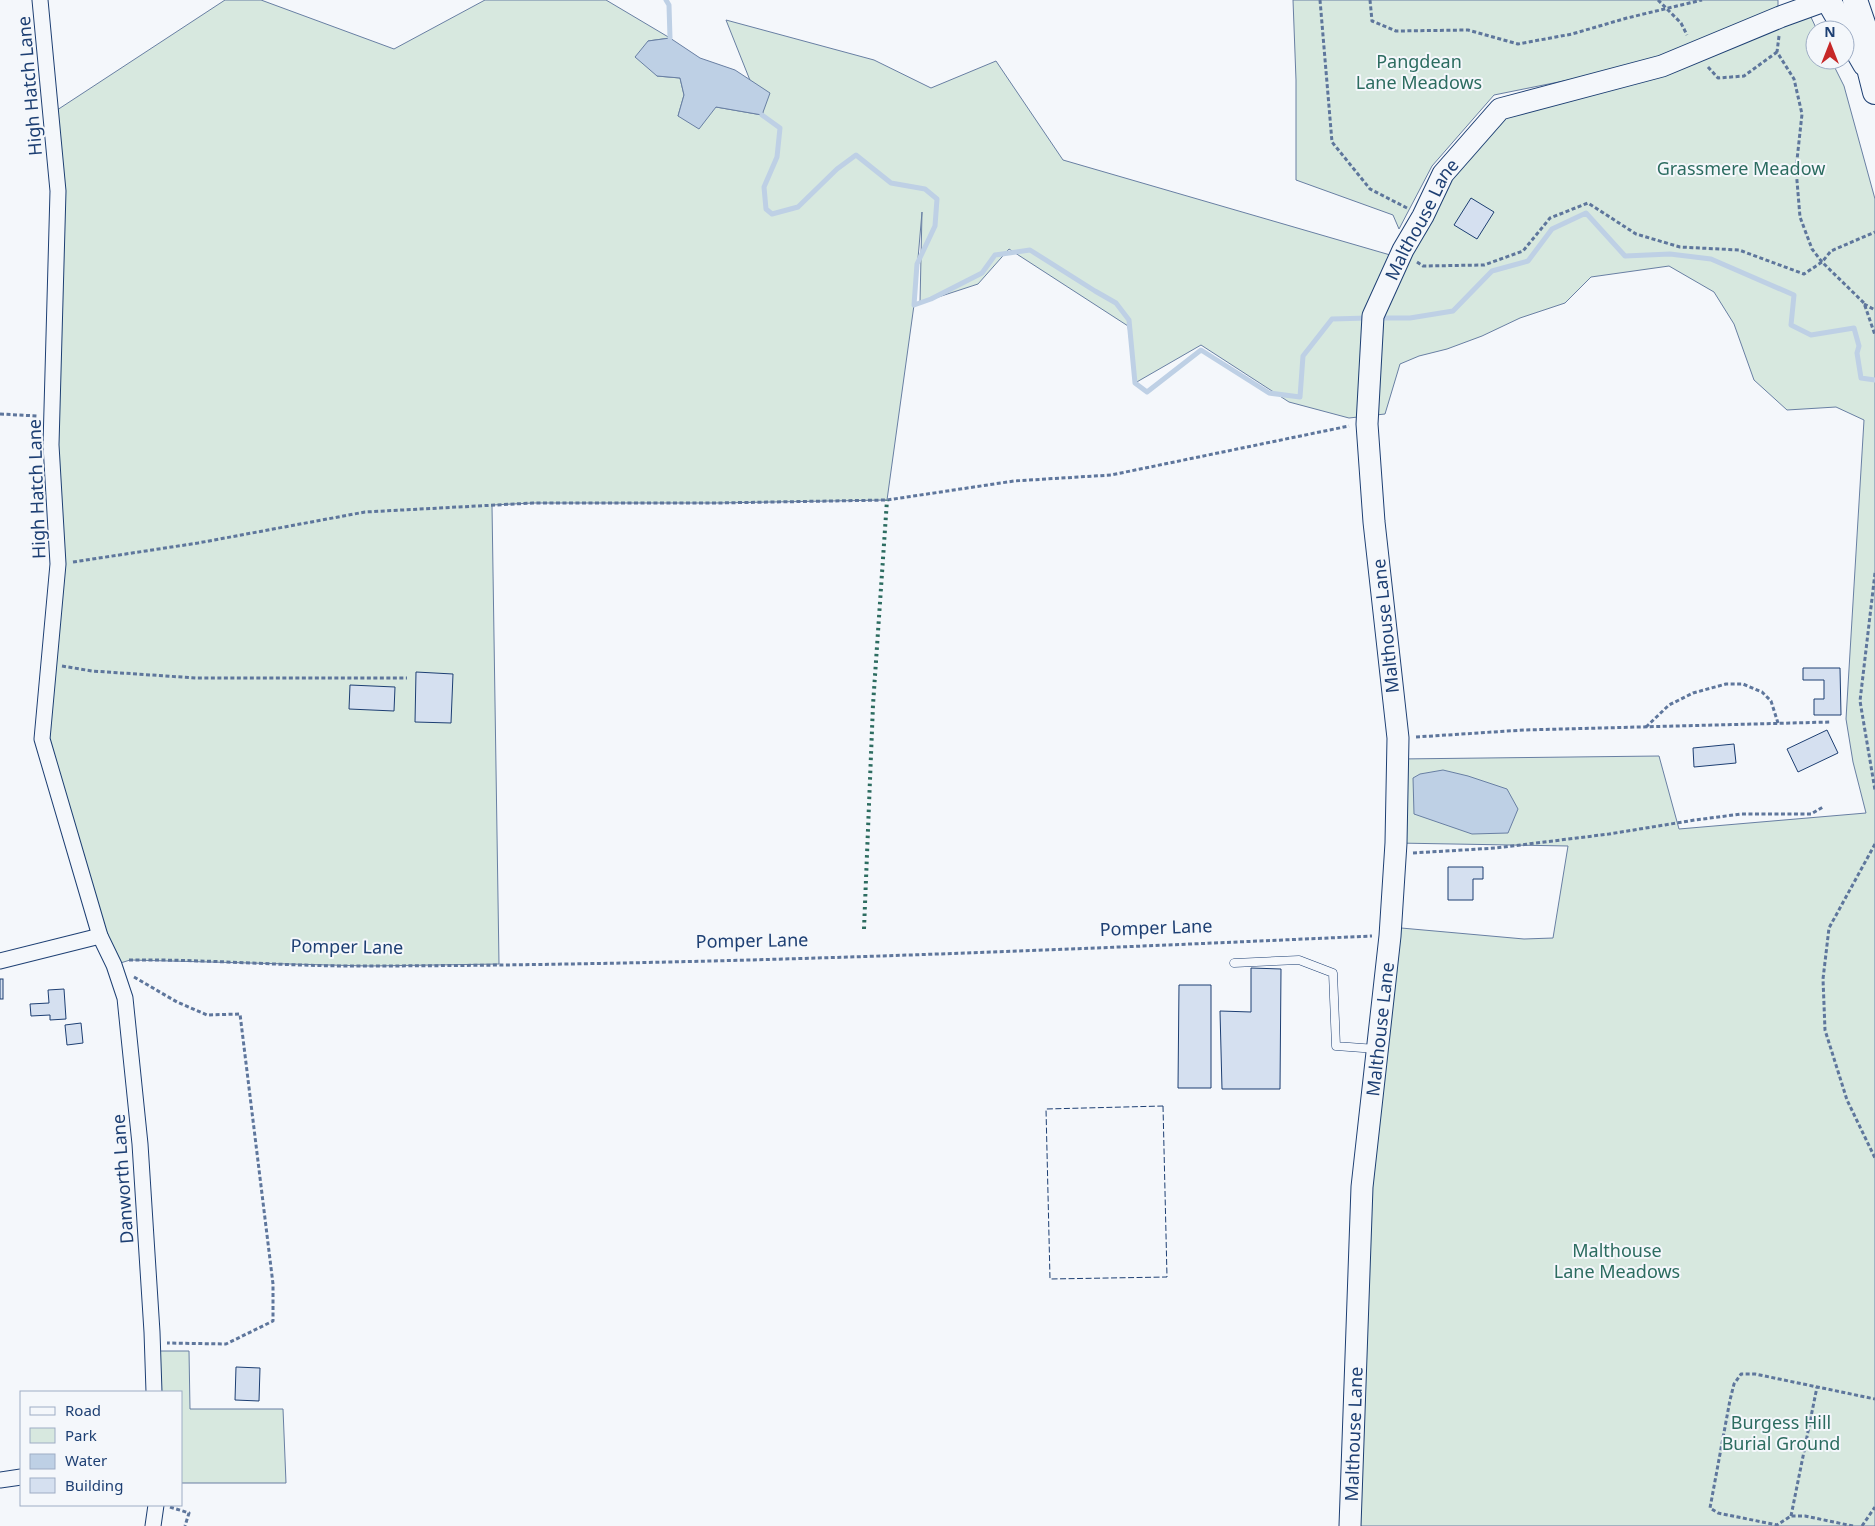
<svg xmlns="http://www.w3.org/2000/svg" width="1875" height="1526" viewBox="0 0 1875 1526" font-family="'Noto Sans',sans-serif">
	<rect width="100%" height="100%" fill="#f4f7fb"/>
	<g fill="#d7e8df" stroke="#687fa3">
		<path d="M 225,0 L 261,0 L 394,49 L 485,0 L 606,0 L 670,38 L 648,41 L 657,76 L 680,78 L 684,95 L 678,116 L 716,107 L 762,115 L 763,113 L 726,20 L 874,60 L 931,88 L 996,61 L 1063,160 L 1404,259 L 1450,178 L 1505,113 L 1809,13 L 1817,30 L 1815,30 L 1815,60 L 1831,60 L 1844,86 L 1875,199 L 1875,1526 L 1350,1526 L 1362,1187 L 1390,927 L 1524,939 L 1553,938 L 1568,846 L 1396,843 L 1398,759 L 1659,756 L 1679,829 L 1866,813 L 1853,762 L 1846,719 L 1864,420 L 1836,407 L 1787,410 L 1754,380 L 1734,324 L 1714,292 L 1669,266 L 1591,277 L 1565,303 L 1520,318 L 1482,336 L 1447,349 L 1419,356 L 1400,364 L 1385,414 L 1349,418 L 1289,402 L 1201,345 L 1135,383 L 1128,326 L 1009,249 L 978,284 L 920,303 L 922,212 L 914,305 L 887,500 L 716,503 L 533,503 L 492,505 L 499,964 L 369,966 L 130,960 L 114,965 L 42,740 L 58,564 L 51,114 Z"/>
		<path d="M 1293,0 L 1778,0 L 1778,10 L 1628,68 L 1494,95 L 1432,166 L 1399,229 L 1393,215 L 1296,180 L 1296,80 Z"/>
		<path d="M 153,1351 L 189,1351 L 190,1409 L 283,1409 L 286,1483 L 181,1483 L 181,1392 L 154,1392 Z"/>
	</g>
	<g fill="#bed0e5" stroke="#687fa3">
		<path d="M 670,38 L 700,58 L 735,70 L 770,93 L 762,115 L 716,107 L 699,129 L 678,116 L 684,95 L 680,78 L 657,76 L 635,57 L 648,41 Z"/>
		<path d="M 1443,770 L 1468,776 L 1507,789 L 1518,809 L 1508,833 L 1472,834 L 1414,814 L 1413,778 L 1420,774 Z"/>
	</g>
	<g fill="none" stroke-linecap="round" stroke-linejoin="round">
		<g stroke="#bed0e5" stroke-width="5">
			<path d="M 666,0 L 669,5 L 670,38"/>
			<path d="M 762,115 L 780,128 L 777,157 L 764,187 L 766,209 L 772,214 L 798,207 L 837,169 L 856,155 L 891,183 L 925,189 L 937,199 L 935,226 L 917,264 L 914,305 L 931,299 L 982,273 L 995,255 L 1030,250 L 1095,291 L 1116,303 L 1129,320 L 1135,383 L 1147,392 L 1201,350 L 1269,393 L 1300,397 L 1303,356 L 1332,319 L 1368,318"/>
			<path d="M 1379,318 L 1410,318 L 1453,311 L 1492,271 L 1528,261 L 1552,229 L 1586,213 L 1625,256 L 1670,254 L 1711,259 L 1794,295 L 1791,325 L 1811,335 L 1854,328 L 1859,346 L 1857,353 L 1861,378 L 1875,380"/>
		</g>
	</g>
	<g fill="#d5e0f0" stroke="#1d3f73">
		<path d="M 1471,198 L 1494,212 L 1477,239 L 1454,225 Z"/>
		<path d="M 1803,668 L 1840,668 L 1841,715 L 1814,715 L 1814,699 L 1824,699 L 1824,680 L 1803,680 Z"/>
		<path d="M 416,672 L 453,674 L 451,723 L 415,722 Z"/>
		<path d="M 350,685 L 395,687 L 394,711 L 349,709 Z"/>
		<path d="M 1827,730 L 1838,753 L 1798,772 L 1787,749 Z"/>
		<path d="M 1734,744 L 1736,763 L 1694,767 L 1693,748 Z"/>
		<path d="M 1448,867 L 1483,867 L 1483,879 L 1473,879 L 1473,900 L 1448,900 Z"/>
		<path d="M 1251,968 L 1281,969 L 1280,1089 L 1222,1089 L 1220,1011 L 1251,1012 Z"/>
		<rect x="0" y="979" width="3" height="20"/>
		<path d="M 1179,985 L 1211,985 L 1211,1088 L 1178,1088 Z"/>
		<path d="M 64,989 L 66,1019 L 50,1020 L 50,1015 L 31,1016 L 30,1004 L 49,1003 L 48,990 Z"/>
		<path d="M 81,1023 L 83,1043 L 67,1045 L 65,1025 Z"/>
		<path d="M 236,1367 L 260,1368 L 259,1401 L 235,1400 Z"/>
	</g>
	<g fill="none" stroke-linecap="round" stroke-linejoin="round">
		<g stroke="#1d3f73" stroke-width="9">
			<path id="lane" d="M 1234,963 L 1299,960 L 1333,973 L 1336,1046 L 1376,1049"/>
		</g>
		<g stroke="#1d3f73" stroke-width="17">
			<g id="street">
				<path d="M 40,0 L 58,191 L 51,445 L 58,564 L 42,739 L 100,936 L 114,965 L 125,998 L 140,1144 L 152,1332 L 154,1392"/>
				<path d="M 0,961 L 100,936"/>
				<path d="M 0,1480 L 21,1477"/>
				<path d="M 153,1526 L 156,1505"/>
			</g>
		</g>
		<g stroke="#1d3f73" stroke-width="23">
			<g id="secondary">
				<path id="s1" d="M 1350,1526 L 1362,1187 L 1390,936 L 1396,843 L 1398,738 L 1374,522 L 1367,424 L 1373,316 L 1403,250 L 1423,216 L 1443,174 L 1500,109 L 1662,66 L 1780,17 L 1827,0"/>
			</g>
		</g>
		<g stroke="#1d3f73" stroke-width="26">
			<g id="primary">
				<path d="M 1828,0 L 1865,64"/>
				<path d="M 1855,0 L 1868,38 L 1870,72 L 1875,92"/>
			</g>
		</g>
		<g stroke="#5e769c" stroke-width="3" stroke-dasharray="4 2.5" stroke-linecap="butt">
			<path d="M 1320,0 L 1332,142 L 1370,189 L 1407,208"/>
			<path d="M 1370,0 L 1372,21 L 1396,31 L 1468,30 L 1518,44 L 1572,34 L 1627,18 L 1702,0"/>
			<path d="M 1658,0 L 1681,23 L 1687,35"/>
			<path d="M 1779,36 L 1777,52 L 1794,79 L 1802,114 L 1796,169 L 1800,217 L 1812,249 L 1822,262 L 1864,303 L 1875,335"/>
			<path d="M 1708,67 L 1718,78 L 1744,76 L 1777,52"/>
			<path d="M 1417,262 L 1423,266 L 1484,265 L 1523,251 L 1550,218 L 1588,203 L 1636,234 L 1680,247 L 1739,250 L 1804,274 L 1822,262 L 1831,251 L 1875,232"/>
			<path d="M 1864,304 L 1875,310"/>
			<path d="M 0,414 L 37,416"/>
			<path d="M 73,562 L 198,543 L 365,512 L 533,503 L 716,503 L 887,500 L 1014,481 L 1111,475 L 1349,426"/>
			<path d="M 1875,573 L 1860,701 L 1875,790"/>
			<path d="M 62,666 L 92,671 L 196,678 L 407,678"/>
			<path d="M 1646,727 L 1669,705 L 1693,693 L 1726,684 L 1743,684 L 1762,692 L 1771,701 L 1778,723"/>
			<path d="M 1416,737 L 1524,730 L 1830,722"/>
			<path d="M 1875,844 L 1829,928 L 1823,979 L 1825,1030 L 1847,1100 L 1875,1158"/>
			<path d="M 1413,853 L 1496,848 L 1609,834 L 1695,820 L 1741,814 L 1811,814 L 1823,807"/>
			<path d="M 129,960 C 210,959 292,967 373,966 C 706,965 1039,951 1372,936"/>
			<path d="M 134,977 L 177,1002 L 207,1015 L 240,1014 L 273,1284 L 273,1321 L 226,1344 L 167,1343"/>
			<path d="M 170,1507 L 189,1513 L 185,1526"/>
			<path d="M 1791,1516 L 1817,1387"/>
			<path d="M 1853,1526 L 1805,1516 L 1791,1516 L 1777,1525 L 1718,1513 L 1710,1508 L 1730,1400 L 1734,1384 L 1741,1374 L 1755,1374 L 1875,1399"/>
			<path d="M 1862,1526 L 1875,1507"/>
		</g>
		<use href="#lane" stroke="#f4f7fb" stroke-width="8"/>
		<use href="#street" stroke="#f4f7fb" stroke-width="15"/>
		<use href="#secondary" stroke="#f4f7fb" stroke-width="21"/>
		<use href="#primary" stroke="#f4f7fb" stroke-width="24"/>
		<path stroke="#2c6c60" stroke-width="4" stroke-dasharray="2.5 4" stroke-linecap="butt" d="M 864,929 L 873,705 L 887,500"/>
		<path stroke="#1d3f73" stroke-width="1" stroke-dasharray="6 2.5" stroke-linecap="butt" d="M 1163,1106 L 1167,1277 L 1050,1279 L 1046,1109 Z"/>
	</g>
	<g text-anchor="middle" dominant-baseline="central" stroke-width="4" stroke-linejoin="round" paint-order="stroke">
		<g font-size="18" fill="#2c6c60" stroke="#f4f7fb">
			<text x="1419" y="61">Pangdean<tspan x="1419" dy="21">Lane Meadows</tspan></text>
			<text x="1741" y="168">Grassmere Meadow</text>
			<text x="1617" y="1250">Malthouse<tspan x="1617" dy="21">Lane Meadows</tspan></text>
			<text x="1781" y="1422">Burgess Hill<tspan x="1781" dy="21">Burial Ground</tspan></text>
		</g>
		<g font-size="18" fill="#1d3f73" stroke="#f4f7fb">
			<text transform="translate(29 86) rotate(-95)">High Hatch Lane</text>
			<text stroke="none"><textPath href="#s1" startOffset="1322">Malthouse Lane</textPath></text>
			<text transform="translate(36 489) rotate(-92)">High Hatch Lane</text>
			<text transform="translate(1385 626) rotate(-96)">Malthouse Lane</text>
			<text transform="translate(1156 927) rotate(-2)">Pomper Lane</text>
			<text transform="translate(752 940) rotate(-1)">Pomper Lane</text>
			<text transform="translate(347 946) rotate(1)">Pomper Lane</text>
			<text stroke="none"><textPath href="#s1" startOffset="498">Malthouse Lane</textPath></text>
			<text transform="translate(122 1179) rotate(-94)">Danworth Lane</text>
			<text stroke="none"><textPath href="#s1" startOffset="92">Malthouse Lane</textPath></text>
		</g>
	</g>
	<rect x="20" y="1391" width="162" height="115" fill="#f4f7fb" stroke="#9eadc5"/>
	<rect x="30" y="1407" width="25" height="8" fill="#f4f7fb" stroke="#9eadc5"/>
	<text x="65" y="1416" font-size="15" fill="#1d3f73">Road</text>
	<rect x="30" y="1428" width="25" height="15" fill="#d7e8df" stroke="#9eadc5"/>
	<text x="65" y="1441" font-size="15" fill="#1d3f73">Park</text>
	<rect x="30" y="1454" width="25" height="15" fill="#bed0e5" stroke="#9eadc5"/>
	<text x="65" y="1466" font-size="15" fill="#1d3f73">Water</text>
	<rect x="30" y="1478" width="25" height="15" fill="#d5e0f0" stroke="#9eadc5"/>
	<text x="65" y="1491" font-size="15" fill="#1d3f73">Building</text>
	<g transform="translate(1830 45)"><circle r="24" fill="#f4f7fb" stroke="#9eadc5"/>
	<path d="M0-4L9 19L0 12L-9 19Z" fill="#c62828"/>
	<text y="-8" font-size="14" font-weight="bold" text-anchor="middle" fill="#1d3f73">N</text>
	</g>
</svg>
